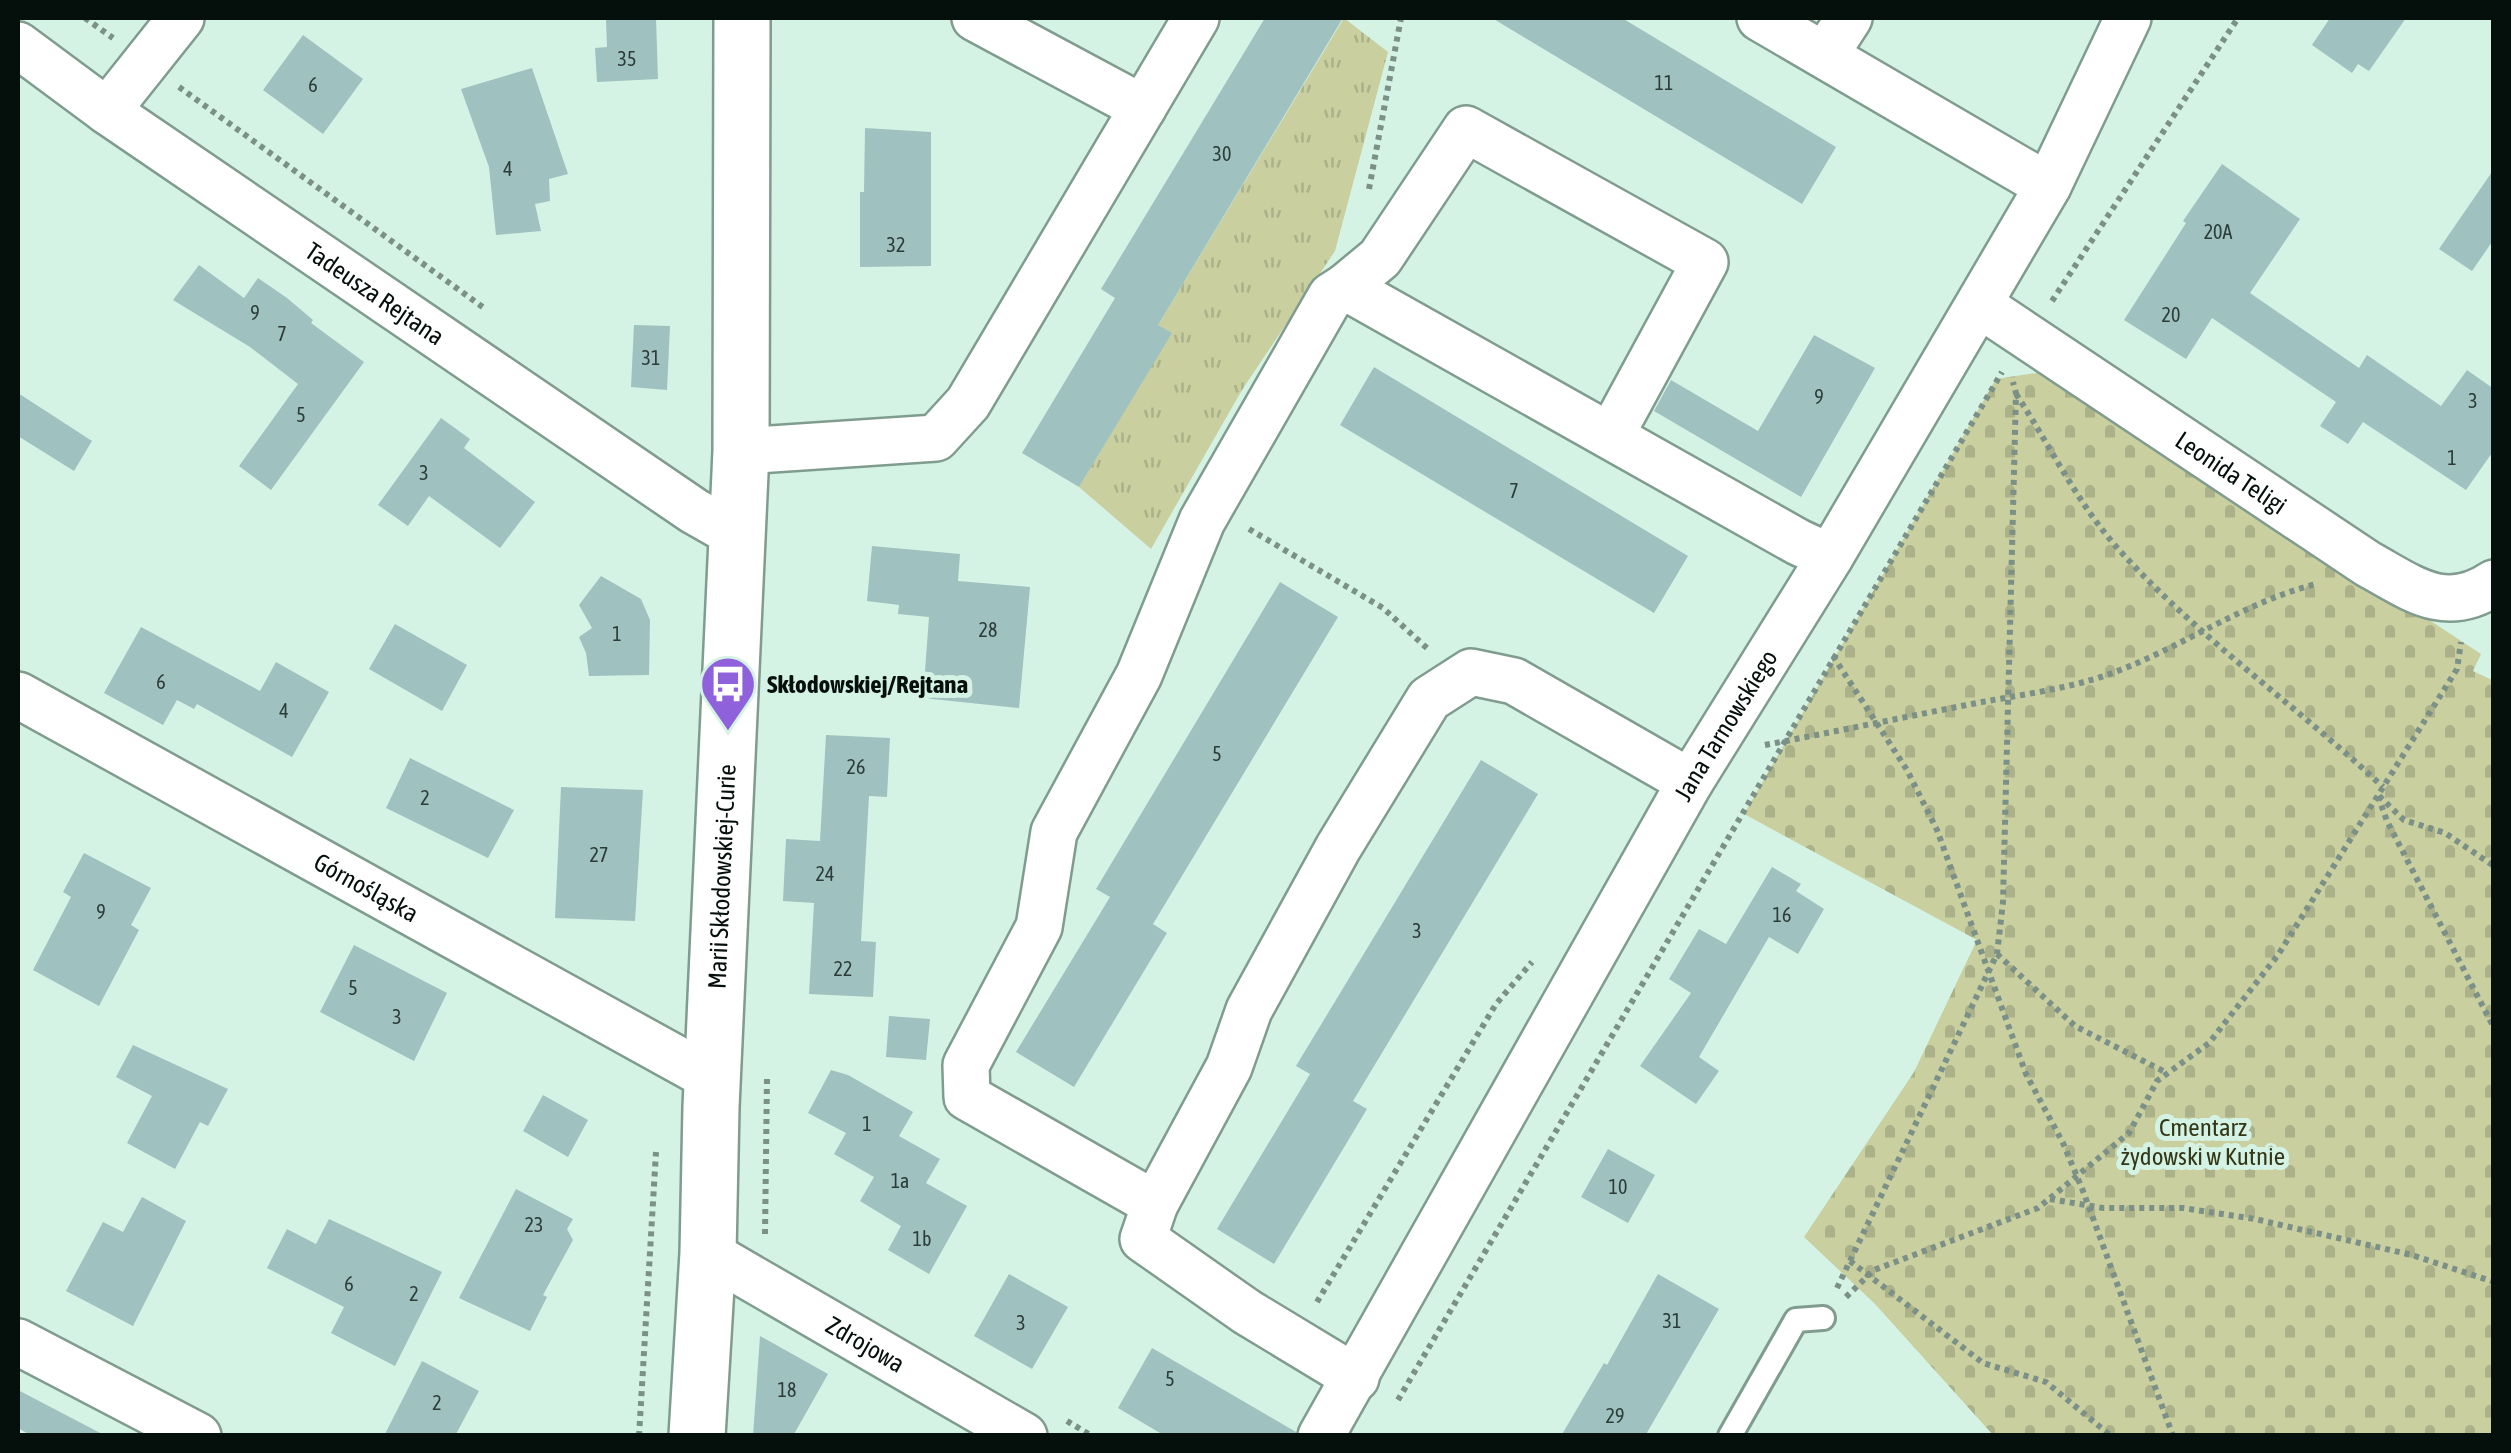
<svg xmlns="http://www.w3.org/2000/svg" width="2511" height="1453" viewBox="0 0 2511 1453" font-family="'Asap Condensed',sans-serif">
	<defs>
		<pattern id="grass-tufts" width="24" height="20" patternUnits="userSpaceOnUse" patternTransform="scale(2.5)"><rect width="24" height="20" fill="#c9cf9f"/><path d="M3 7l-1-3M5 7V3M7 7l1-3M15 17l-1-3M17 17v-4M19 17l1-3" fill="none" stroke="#abb188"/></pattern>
		<pattern id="cemetery-stones" width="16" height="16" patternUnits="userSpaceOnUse" patternTransform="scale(2.5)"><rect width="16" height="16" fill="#c9cf9f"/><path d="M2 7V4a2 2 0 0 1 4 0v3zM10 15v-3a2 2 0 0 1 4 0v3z" fill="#abb188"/></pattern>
	</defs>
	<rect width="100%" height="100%" fill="#d5f3e5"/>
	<path fill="url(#grass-tufts)" d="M 1344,18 L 1388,52 L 1335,251 L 1242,390 L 1151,549 L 1079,487 L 1171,333 L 1158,325 Z"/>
	<path fill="url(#cemetery-stones)" d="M 2050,371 L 2481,654 L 2473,671 L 2494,681 L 2493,1435 L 1993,1435 L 1875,1304 L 1804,1237 L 1914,1072 L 1977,940 L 1744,814 L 1996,379 Z"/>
	<g fill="#9fc1bf">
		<path d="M 656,18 L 658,79 L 597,82 L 595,48 L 607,47 L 606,20 Z"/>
		<path d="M 1265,18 L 1343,18 L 1158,325 L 1172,333 L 1079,487 L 1022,453 L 1115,298 L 1101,289 Z"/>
		<path d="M 1492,18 L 1622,18 L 1836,147 L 1802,204 Z"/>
		<path d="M 2330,18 L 2406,18 L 2369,71 L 2358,64 L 2352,73 L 2312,45 Z"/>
		<path d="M 303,35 L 363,79 L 323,134 L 263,90 Z"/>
		<path d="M 532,68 L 568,174 L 549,179 L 550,201 L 535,204 L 541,231 L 496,235 L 489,167 L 461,89 Z"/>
		<path d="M 865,128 L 931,132 L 931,266 L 860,267 L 860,192 L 864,192 Z"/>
		<path d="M 2222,164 L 2300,219 L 2250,293 L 2359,368 L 2367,355 L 2441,406 L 2467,370 L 2494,389 L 2494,450 L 2466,490 L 2363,422 L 2348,444 L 2320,426 L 2336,402 L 2212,318 L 2186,359 L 2124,320 L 2186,223 L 2183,221 Z"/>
		<path d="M 2494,169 L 2494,239 L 2472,271 L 2439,249 Z"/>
		<path d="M 199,265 L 244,298 L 258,278 L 287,298 L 313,320 L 311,323 L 364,362 L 271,490 L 239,466 L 298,384 L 250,347 L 173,300 Z"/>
		<path d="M 634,325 L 670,326 L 667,390 L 631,387 Z"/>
		<path d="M 1814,335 L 1875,368 L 1801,497 L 1654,411 L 1671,380 L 1758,431 Z"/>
		<path d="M 1374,367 L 1688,556 L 1654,613 L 1340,425 Z"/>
		<path d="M 18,393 L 92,441 L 74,471 L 18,436 Z"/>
		<path d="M 441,418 L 470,439 L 464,448 L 535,502 L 500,548 L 429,496 L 408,526 L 378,505 Z"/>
		<path d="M 872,546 L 960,554 L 958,581 L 1030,587 L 1019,708 L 923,698 L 929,617 L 898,614 L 899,605 L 867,601 Z"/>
		<path d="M 601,576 L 641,599 L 650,620 L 649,675 L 589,676 L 586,653 L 579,637 L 592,628 L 579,605 Z"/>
		<path d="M 1280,582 L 1338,617 L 1153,924 L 1167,933 L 1074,1087 L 1016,1052 L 1110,897 L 1096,889 Z"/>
		<path d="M 395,624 L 467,665 L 442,711 L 369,669 Z"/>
		<path d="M 141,627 L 260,691 L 276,662 L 329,692 L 292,757 L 197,704 L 194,709 L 177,700 L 163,725 L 104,693 Z"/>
		<path d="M 826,735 L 890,738 L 887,797 L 869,796 L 861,941 L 876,942 L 873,997 L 809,994 L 814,903 L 783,901 L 786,839 L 820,841 Z"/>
		<path d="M 410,758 L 514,810 L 488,858 L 386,808 Z"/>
		<path d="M 1481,760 L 1538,794 L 1353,1101 L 1367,1109 L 1274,1264 L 1217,1229 L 1310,1074 L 1296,1066 Z"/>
		<path d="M 561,787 L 643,790 L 635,921 L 555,918 Z"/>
		<path d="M 84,853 L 151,888 L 131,925 L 139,930 L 99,1006 L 33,970 L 71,897 L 63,892 Z"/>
		<path d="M 1772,867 L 1801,884 L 1796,891 L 1824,909 L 1798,954 L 1769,937 L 1699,1057 L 1719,1071 L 1696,1104 L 1640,1066 L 1691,993 L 1669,979 L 1699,929 L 1726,944 Z"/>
		<path d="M 354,945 L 447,993 L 414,1061 L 320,1012 Z"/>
		<path d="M 889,1016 L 930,1019 L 926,1060 L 886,1057 Z"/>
		<path d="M 133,1045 L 228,1089 L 208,1126 L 200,1122 L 175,1169 L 127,1143 L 152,1096 L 116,1077 Z"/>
		<path d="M 831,1070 L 848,1075 L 913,1112 L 899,1136 L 940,1159 L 926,1183 L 967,1206 L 929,1274 L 888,1250 L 901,1226 L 860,1201 L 874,1177 L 834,1154 L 846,1133 L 808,1113 Z"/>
		<path d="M 543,1095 L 588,1120 L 568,1157 L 523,1131 Z"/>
		<path d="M 1608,1149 L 1655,1175 L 1628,1223 L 1581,1197 Z"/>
		<path d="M 516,1189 L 573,1219 L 567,1229 L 573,1240 L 543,1295 L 547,1297 L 530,1331 L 459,1298 Z"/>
		<path d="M 142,1197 L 186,1221 L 133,1326 L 66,1291 L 103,1222 L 123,1232 Z"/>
		<path d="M 329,1219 L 442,1272 L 395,1366 L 331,1333 L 344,1307 L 267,1268 L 287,1229 L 316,1244 Z"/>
		<path d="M 1009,1274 L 1068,1307 L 1032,1369 L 974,1336 Z"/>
		<path d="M 1658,1274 L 1719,1309 L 1645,1436 L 1561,1436 L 1604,1363 L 1607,1365 Z"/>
		<path d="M 760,1336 L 828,1374 L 793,1436 L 753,1436 Z"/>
		<path d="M 1152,1348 L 1296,1432 L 1295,1436 L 1165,1436 L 1118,1408 Z"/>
		<path d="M 422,1361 L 479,1391 L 455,1436 L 384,1436 Z"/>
		<path d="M 18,1390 L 106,1436 L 32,1436 L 18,1428 Z"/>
	</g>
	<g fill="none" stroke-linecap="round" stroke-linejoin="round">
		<g stroke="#809c8f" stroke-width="28">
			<path id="lane" d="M 1730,1436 L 1796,1320 L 1823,1318"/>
		</g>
		<g stroke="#809c8f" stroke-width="50">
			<g id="street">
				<path d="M 975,18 L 1143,108"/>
				<path d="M 1760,18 L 2048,186"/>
				<path id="s1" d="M 18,45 L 107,111 L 694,511 L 738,536"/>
				<path d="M 1825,55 L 1849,18"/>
				<path d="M 107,111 L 181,18"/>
				<path d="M 1345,287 L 1380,258 L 1466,129 L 1705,262 L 1611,435"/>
				<path id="s2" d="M 1980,305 L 2368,564 C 2412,588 2445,616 2494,583"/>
				<path d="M 741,451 L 936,438 L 968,403 L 1196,18"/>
				<path id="s3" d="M 18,695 L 713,1079"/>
				<path d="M 1155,1204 L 967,1097 L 966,1065 L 1039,927 L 1054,832 L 1139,675 L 1202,521 L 1331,296 L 1345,287 L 1798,542 L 1830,557"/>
				<path id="s4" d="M 708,1253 L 1024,1436"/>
				<path d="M 18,1342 L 198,1436"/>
				<path d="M 1356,1378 L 1247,1312 L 1143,1239 L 1155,1204 L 1229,1067 L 1249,1010 L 1338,848 L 1429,699 L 1471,672 L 1514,681 L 1690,782"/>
				<path id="s5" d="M 1321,1436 L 1690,782 L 1830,557 L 2048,186 L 2128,18"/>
			</g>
		</g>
		<g stroke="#809c8f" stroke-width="60">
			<g id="secondary">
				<path id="s6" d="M 697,1436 L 708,1253 L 711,1107 L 741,451 L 742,18"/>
			</g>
		</g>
		<g stroke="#7b9086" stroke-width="6" stroke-dasharray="5 5" stroke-linecap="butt">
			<path d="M 85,18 L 113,38"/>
			<path d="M 179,87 L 484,308"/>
			<path d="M 1369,189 L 1401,18"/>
			<path d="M 2052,301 L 2238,18"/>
			<path d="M 2016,394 C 2051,447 2078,505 2121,552 C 2200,639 2298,707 2383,787"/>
			<path d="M 1249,529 L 1383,608 L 1429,650"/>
			<path d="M 1833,656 L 1907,770 L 1937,830 L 2026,1074 L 2063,1143 L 2083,1191 L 2173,1436"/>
			<path d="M 1765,745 C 1838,731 1910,716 1982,702 C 2026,694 2073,688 2115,672 C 2184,646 2245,602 2316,584"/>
			<path d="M 2378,796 L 2387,821 L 2494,1028"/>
			<path d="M 2379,796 L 2404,820 L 2445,833 L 2494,866"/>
			<path d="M 1997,954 L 2075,1026 L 2167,1073"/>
			<path d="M 2050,1199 L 2103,1208 L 2183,1208 L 2255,1219 L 2412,1255 L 2494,1282"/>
			<path d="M 765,1234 L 767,1077"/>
			<path d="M 1850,1261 L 1983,1363 L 2046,1382 L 2111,1436"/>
			<path d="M 1837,1288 L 1997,954 L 2003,902 L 2016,393 L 2013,382"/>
			<path d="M 1846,1297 L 1874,1270 L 2038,1208 L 2129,1133 L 2157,1081 L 2209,1043 L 2278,955 L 2457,669 L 2461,642"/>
			<path d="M 1317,1302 L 1496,1004 L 1532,962"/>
			<path d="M 1398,1400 L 2002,372"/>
			<path d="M 1067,1421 L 1092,1436"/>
			<path d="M 639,1436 L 656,1152"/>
		</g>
		<use href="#lane" stroke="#fff" stroke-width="22"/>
		<use href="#street" stroke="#fff" stroke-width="45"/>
		<use href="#secondary" stroke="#fff" stroke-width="55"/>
	</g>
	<defs>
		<g id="bus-pin" transform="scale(2.875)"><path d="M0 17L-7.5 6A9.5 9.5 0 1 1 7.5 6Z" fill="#8f62dc" stroke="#d5f3e5"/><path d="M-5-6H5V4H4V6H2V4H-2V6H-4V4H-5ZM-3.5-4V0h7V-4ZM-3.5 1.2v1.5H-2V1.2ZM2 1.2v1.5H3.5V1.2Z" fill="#fff"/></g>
	</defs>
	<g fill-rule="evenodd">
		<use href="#bus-pin" x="728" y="684"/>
	</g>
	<g text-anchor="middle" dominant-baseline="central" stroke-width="10" stroke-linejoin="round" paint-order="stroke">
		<g font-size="20" fill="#2c3c38">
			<text x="627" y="58">35</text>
			<text x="1664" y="82">11</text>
			<text x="313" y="84">6</text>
			<text x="1222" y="153">30</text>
			<text x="508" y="168">4</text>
			<text x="2218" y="231">20A</text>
			<text x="896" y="244">32</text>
			<text x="255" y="312">9</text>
			<text x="2171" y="314">20</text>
			<text x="282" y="333">7</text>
			<text x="651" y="357">31</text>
			<text x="1819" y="396">9</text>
			<text x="2473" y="400">3</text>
			<text x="301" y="414">5</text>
			<text x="2452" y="457">1</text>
			<text x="424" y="472">3</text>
			<text x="1514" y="490">7</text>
			<text x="988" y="629">28</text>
			<text x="617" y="633">1</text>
			<text x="161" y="681">6</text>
			<text x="284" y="710">4</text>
			<text x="1217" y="753">5</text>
			<text x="856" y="766">26</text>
			<text x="425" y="797">2</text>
			<text x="599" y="854">27</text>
			<text x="825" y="873">24</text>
			<text x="101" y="911">9</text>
			<text x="1782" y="914">16</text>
			<text x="1417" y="930">3</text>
			<text x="843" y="968">22</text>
			<text x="353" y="987">5</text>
			<text x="397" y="1016">3</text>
			<text x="867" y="1123">1</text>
			<text x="900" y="1180">1a</text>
			<text x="1618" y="1186">10</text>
			<text x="534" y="1224">23</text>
			<text x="922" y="1238">1b</text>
			<text x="349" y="1283">6</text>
			<text x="414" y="1293">2</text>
			<text x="1672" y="1320">31</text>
			<text x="1021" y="1322">3</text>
			<text x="1170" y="1378">5</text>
			<text x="787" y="1389">18</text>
			<text x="437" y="1402">2</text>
			<text x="1615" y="1415">29</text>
		</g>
		<g font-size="25" fill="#050f0b" stroke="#d5f3e5">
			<text stroke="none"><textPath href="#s1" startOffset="435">Tadeusza Rejtana</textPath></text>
			<text stroke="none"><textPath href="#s2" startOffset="302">Leonida Teligi</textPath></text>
			<text stroke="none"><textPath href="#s5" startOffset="818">Jana Tarnowskiego</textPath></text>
			<text stroke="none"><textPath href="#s6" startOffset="560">Marii Skłodowskiej-Curie</textPath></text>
			<text stroke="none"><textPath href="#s3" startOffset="398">Górnośląska</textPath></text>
			<text stroke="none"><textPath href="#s4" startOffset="182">Zdrojowa</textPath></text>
		</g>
		<g font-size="25" font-weight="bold" fill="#050f0b" stroke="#d5f3e5" text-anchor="start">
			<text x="767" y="684">Skłodowskiej/Rejtana</text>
		</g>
		<g font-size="25" fill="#343716" stroke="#d5f3e5">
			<text x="2203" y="1127">Cmentarz<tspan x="2203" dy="29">żydowski w Kutnie</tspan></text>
		</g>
	</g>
	<rect width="2511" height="1453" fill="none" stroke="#050f0b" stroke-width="40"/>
</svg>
